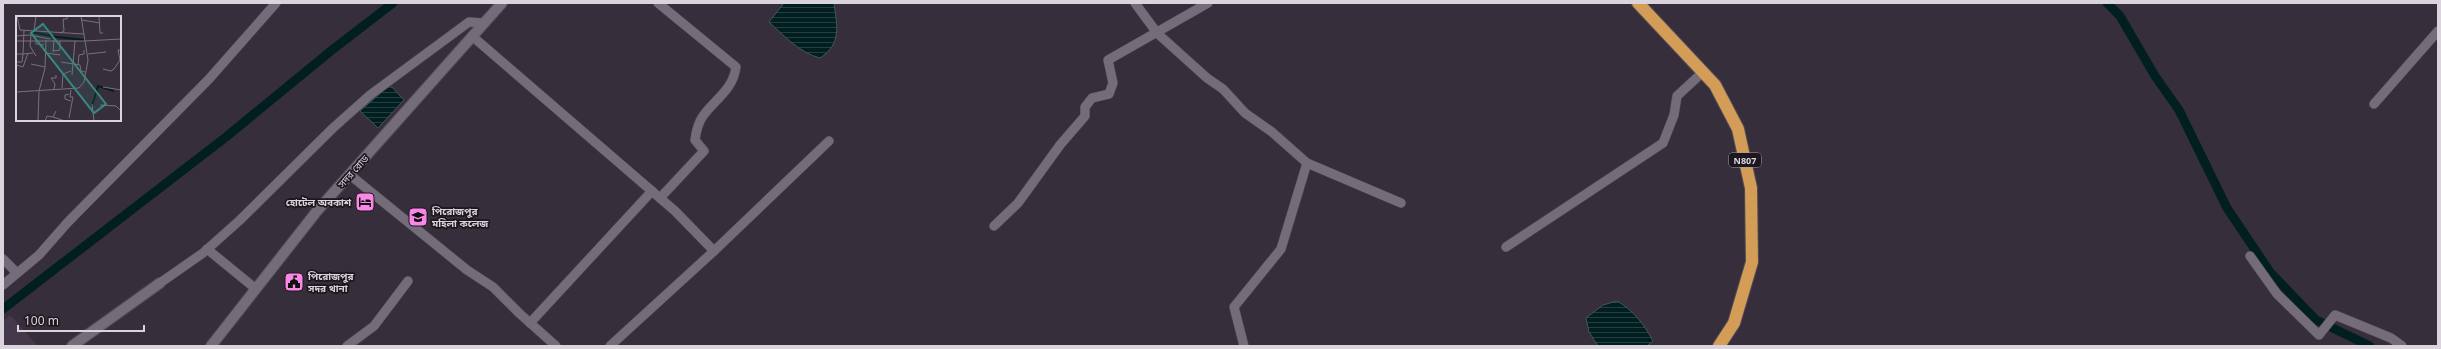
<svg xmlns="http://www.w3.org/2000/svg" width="2441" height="349" viewBox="0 0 2441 349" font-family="'Noto Sans','Noto Sans Bengali',sans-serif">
	<defs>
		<pattern id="water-rules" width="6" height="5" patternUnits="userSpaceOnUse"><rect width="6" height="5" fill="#011f20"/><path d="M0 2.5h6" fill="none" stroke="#253f40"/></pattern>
	</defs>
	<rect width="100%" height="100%" fill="#372e3b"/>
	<path fill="#44384a" d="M 10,315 L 38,346 L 3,346 L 3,321 Z"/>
	<g fill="url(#water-rules)" stroke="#425659">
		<path d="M 784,3 L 834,3 C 837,25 842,44 820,58 C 800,53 783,35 769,22 Z"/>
		<path d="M 390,85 L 404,100 L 378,128 L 360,111 Z"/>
		<path d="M 1617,301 C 1633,310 1644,324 1653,341 L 1647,346 L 1598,346 L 1589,332 L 1586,318 L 1603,305 Z"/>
	</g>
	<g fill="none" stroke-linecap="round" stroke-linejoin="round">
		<g stroke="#011f20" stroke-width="9">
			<path d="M 2107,3 L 2120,16 L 2155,76 L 2179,110 L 2227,208 L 2270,272 L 2316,320 L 2370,346"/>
			<path d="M 3,309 L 226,137 L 332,50 L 393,3"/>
		</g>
		<g stroke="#534b56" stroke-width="10">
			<g id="street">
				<path d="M 658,3 L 736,67 C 733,90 715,99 703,116 C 698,123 696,132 695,140 L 704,151 L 660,198"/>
				<path d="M 1135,3 L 1157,33 L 1207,78 L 1223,89 L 1245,113 L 1272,132 L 1307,163 L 1401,203"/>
				<path d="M 472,36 L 675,211 L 714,251"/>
				<path d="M 2374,104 L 2438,31"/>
				<path d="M 350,175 L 467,270 L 493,287 L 519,313 L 556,346"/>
				<path d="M 994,226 L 1018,203 L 1060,145 L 1085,116 L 1085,107 L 1092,98 L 1109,94 L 1113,83 L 1108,60 L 1208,3"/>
				<path d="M 1506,247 L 1663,143 L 1674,115 L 1677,96 L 1703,72"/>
				<path d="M 207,249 L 256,289"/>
				<path d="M 2250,256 L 2277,294 L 2319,335 L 2335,315 L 2391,338 L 2402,346"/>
				<path d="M 3,259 L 16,272"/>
				<path d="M 160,283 L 203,253 L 240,220 L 333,128 L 370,95 L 469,22 L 484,23"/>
				<path d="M 3,285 L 39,255 L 68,222 L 209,79 L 276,3"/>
				<path d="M 530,323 L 652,191"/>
				<path d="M 347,346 L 374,326 L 408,281"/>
				<path d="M 610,346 L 714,251 L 829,141"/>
				<path d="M 1244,346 L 1234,307 L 1281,249 L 1307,163"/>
			</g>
		</g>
		<g stroke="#534b56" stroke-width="12">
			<g id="secondary">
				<path d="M 72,346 L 160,283"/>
				<path d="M 211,346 L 317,211 L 502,3"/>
			</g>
		</g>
		<g stroke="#534b56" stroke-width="14">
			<path id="highway" d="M 1638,3 L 1715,85 L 1738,129 L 1751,188 L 1752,262 L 1734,323 L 1719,346"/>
		</g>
		<use href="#street" stroke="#756c7a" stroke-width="9"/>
		<use href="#secondary" stroke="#756c7a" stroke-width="10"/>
		<use href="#highway" stroke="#d39c57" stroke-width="12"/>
	</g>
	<defs>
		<g id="hotel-square" transform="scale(1)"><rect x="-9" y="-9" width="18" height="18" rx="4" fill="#fa87e7" stroke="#1c181e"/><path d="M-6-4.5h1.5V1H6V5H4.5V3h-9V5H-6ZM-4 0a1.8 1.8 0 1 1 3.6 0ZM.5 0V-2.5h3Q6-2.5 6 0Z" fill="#111"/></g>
		<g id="university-square" transform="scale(1)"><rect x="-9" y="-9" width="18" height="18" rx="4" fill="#fa87e7" stroke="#1c181e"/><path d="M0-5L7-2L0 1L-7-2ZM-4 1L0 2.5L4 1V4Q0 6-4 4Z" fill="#111"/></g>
		<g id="civic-square" transform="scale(1)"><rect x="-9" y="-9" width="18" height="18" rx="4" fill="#fa87e7" stroke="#1c181e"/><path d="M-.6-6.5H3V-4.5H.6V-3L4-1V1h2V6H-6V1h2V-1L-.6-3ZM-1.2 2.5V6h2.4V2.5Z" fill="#111"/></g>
	</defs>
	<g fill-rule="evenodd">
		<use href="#hotel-square" x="365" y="202"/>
		<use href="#university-square" x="418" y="217"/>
		<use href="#civic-square" x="294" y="282"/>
	</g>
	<g text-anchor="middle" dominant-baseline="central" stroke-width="3.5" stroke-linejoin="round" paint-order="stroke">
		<rect fill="#1c181e" stroke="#a19ca4" stroke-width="1" x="1729" y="153" width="32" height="14" rx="3"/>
		<g font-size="9" font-weight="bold" fill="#dad5dd">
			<text x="1745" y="160">N807</text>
		</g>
		<g font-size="10" fill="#dad5dd" stroke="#1c181e">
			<text transform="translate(353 171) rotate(-48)">সদর রোড</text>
		</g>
		<g font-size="10" font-weight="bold" fill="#dad5dd" stroke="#1c181e" text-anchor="start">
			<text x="351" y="202" text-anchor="end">হোটেল অবকাশ</text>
			<text x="432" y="211">পিরোজপুর<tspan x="432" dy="12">মহিলা কলেজ</tspan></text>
			<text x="308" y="276">পিরোজপুর<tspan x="308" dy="12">সদর থানা</tspan></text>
		</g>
	</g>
	<g transform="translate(16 16)">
		<rect width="105" height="105" fill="#372e3b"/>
		<path fill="none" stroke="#011f20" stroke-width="2" d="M 16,16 L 41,21 L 69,24M 76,90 L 82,70 L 98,75"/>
		<path fill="none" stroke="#78717c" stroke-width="1" d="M 1,0 L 4,14 L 68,18M 65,0 L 69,25M 83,0 L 84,17 L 87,17M 66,4 L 84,7M 8,14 L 7,38 L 17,37M 18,15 L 20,0M 44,17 L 48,15 L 47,3 L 51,3 L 51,0M 15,19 L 14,30 L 20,40M 0,20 L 14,19 L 34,23M 20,24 L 20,28 L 28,29M 0,25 L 69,25M 37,35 L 44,34 L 44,25M 37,36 L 38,24M 30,37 L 44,39M 0,38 L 7,38 L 6,46 L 0,46M 72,38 L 90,36M 45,46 L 64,49 L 65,55 L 69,56M 15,48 L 29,51M 0,49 L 7,51 L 12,37M 62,49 L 63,39 L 68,38 L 68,34M 87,53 L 95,55 L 98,53 L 104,44 L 102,34 L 105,34M 56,59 L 59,25M 87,71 L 105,74M 46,72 L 47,58 L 55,55M 38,73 L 39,68 L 35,62 L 40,62 L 40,59M 23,75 L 29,52 L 30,24M 0,76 L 63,72 L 68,66 L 72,44 L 69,25 L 105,23M 53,78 L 49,79 L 49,83 L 55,85M 76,88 L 78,105M 84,89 L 100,90 L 105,95M 37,101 L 49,105M 53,102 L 57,81 L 54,81 L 55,74M 22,105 L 23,75M 29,105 L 31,100 L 37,101 L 40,95"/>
		<path fill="#388984" fill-opacity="0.15" stroke="#388984" stroke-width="2" d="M 27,8 L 90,88 L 78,97 L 15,17 Z"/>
		<rect width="105" height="105" fill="none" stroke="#dad5dd" stroke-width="2"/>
	</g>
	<rect width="2441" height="349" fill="none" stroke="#dad5dd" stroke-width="8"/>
	<path d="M18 325v6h126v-6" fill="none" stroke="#dad5dd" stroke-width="2"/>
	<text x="24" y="325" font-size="12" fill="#dad5dd" stroke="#1c181e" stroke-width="3" paint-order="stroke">100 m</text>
</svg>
